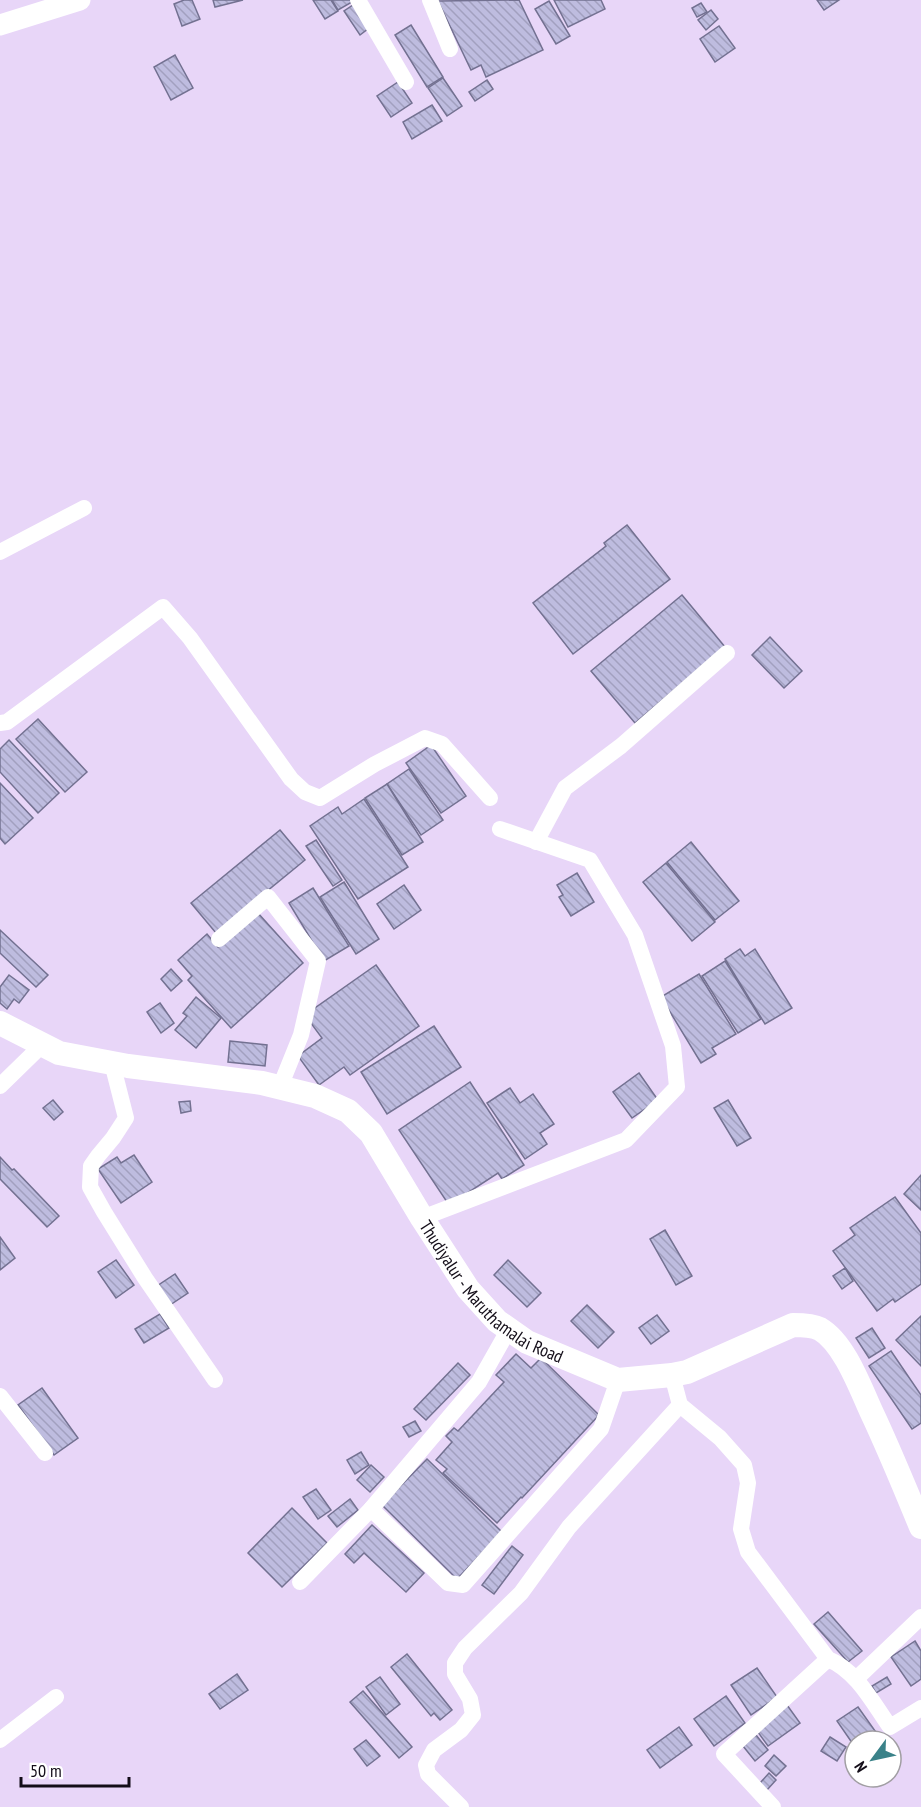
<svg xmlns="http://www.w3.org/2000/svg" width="921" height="1807" viewBox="0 0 921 1807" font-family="'PT Sans Narrow',sans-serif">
	<defs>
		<pattern id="building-back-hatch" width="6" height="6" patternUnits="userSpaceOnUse" patternTransform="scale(1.5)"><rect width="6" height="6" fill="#bebcdf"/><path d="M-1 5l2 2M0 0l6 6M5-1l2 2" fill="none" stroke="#a2a0bf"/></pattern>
	</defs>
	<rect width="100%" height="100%" fill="#e8d6f8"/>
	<g fill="url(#building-back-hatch)" stroke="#737191" stroke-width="1.5">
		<path d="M 184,0 L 192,0 L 200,19 L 182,26 L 174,4 Z"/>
		<path d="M 213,0 L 243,0 L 215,7 Z"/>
		<path d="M 313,0 L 331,0 L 338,11 L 325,19 Z"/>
		<path d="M 332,0 L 351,0 L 352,2 L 338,10 Z"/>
		<path d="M 519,0 L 543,50 L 486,77 L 481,65 L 471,70 L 438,1 Z"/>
		<path d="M 554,0 L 601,0 L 605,9 L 568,27 Z"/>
		<path d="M 817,0 L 839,0 L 824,10 Z"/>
		<path d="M 549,1 L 570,36 L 556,44 L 535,9 Z"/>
		<path d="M 701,3 L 707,12 L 697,17 L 692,8 Z"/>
		<path d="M 353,5 L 369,28 L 360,35 L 344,11 Z"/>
		<path d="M 711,10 L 718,19 L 706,30 L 698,20 Z"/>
		<path d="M 411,25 L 443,77 L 427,87 L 395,35 Z"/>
		<path d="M 719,26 L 735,48 L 715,62 L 700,39 Z"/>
		<path d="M 175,55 L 193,88 L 171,100 L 154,67 Z"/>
		<path d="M 443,78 L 462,106 L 447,116 L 428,88 Z"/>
		<path d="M 487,80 L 493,89 L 475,101 L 469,92 Z"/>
		<path d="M 398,82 L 412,103 L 391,117 L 377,96 Z"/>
		<path d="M 432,105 L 442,121 L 412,139 L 403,122 Z"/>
		<path d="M 627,525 L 670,579 L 573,654 L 533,603 L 606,546 L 604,543 Z"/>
		<path d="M 682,595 L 725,647 L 635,723 L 591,671 Z"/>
		<path d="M 770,637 L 802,671 L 784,688 L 752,655 Z"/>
		<path d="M 38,719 L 87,772 L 65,792 L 16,739 Z"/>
		<path d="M 9,740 L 59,793 L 38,813 L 0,772 L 0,749 Z"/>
		<path d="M 431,745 L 466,796 L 441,813 L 406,763 Z"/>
		<path d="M 409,769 L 443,820 L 421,835 L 387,784 Z"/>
		<path d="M 0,783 L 33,818 L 5,844 L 0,838 Z"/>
		<path d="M 387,784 L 423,842 L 402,855 L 365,798 Z"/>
		<path d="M 364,799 L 408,867 L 358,899 L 310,826 L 338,807 L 342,814 Z"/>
		<path d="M 280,830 L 305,860 L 216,933 L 191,903 Z"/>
		<path d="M 316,840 L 342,880 L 333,886 L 306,846 Z"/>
		<path d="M 691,842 L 739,901 L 715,920 L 667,862 Z"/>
		<path d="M 666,863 L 715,922 L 692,941 L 643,882 Z"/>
		<path d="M 577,873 L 594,902 L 571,916 L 559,897 L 563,895 L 557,885 Z"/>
		<path d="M 344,882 L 379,939 L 356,954 L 320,897 Z"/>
		<path d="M 404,885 L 421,910 L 394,929 L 377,904 Z"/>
		<path d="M 313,888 L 349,946 L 324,961 L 289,903 Z"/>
		<path d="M 257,912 L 303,963 L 231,1028 L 188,980 L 192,976 L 178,960 L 207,934 L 218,947 Z"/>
		<path d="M 0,930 L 48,975 L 36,987 L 0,953 Z"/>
		<path d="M 740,949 L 745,956 L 755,949 L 792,1008 L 765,1024 L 725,959 Z"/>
		<path d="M 725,961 L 761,1019 L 738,1033 L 702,976 Z"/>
		<path d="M 376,965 L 419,1026 L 350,1075 L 344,1067 L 319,1085 L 298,1056 L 322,1038 L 305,1015 Z"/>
		<path d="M 171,969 L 182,981 L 171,991 L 161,979 Z"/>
		<path d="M 699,974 L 736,1034 L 712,1048 L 716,1054 L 701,1063 L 661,997 Z"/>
		<path d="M 9,975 L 29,990 L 19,1003 L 14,999 L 7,1009 L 0,1003 L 0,987 Z"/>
		<path d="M 196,997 L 221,1018 L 196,1048 L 175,1030 L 187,1016 L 183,1013 Z"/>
		<path d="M 160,1003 L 174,1023 L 161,1033 L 147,1012 Z"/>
		<path d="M 434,1026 L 461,1067 L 387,1114 L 361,1072 Z"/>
		<path d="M 230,1041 L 267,1045 L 265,1066 L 228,1062 Z"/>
		<path d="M 639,1073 L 658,1100 L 632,1118 L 613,1092 Z"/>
		<path d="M 470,1082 L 524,1165 L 502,1179 L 498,1173 L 449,1205 L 399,1130 Z"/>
		<path d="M 510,1088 L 520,1103 L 533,1094 L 554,1124 L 540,1133 L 547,1144 L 525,1159 L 487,1103 Z"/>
		<path d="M 53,1100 L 63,1112 L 54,1120 L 43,1108 Z"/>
		<path d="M 728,1100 L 751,1138 L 737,1146 L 714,1108 Z"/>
		<path d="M 190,1101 L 191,1111 L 181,1113 L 179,1102 Z"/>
		<path d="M 134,1155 L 152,1182 L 121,1203 L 98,1169 L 117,1157 L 121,1163 Z"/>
		<path d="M 0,1157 L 12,1170 L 14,1169 L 59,1216 L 47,1227 L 0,1179 Z"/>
		<path d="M 921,1175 L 921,1210 L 904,1194 Z"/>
		<path d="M 895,1197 L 921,1233 L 921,1284 L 895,1302 L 893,1299 L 877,1311 L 833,1251 L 855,1235 L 850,1228 Z"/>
		<path d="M 665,1230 L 692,1276 L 676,1285 L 650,1239 Z"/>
		<path d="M 0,1237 L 15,1258 L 0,1270 Z"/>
		<path d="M 116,1260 L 134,1285 L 116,1298 L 98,1272 Z"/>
		<path d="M 508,1260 L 541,1293 L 527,1307 L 494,1275 Z"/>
		<path d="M 845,1268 L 853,1281 L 842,1289 L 833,1276 Z"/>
		<path d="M 175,1274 L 188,1293 L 170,1305 L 157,1286 Z"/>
		<path d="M 587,1305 L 614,1332 L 598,1348 L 571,1321 Z"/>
		<path d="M 160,1314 L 169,1328 L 144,1343 L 135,1329 Z"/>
		<path d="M 657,1315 L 669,1331 L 651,1344 L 639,1328 Z"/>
		<path d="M 921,1316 L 921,1366 L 896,1340 Z"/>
		<path d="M 872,1328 L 885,1348 L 869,1358 L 856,1338 Z"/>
		<path d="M 891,1351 L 921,1395 L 921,1423 L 912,1429 L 869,1366 Z"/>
		<path d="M 516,1354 L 531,1368 L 541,1358 L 599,1415 L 522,1498 L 521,1497 L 497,1523 L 443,1473 L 447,1469 L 436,1460 L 452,1442 L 446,1436 L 454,1428 L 458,1431 L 504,1382 L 496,1375 Z"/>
		<path d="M 458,1363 L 470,1375 L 426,1420 L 414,1409 Z"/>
		<path d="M 42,1388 L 78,1438 L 54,1455 L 18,1405 Z"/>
		<path d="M 415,1421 L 421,1431 L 409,1437 L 403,1427 Z"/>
		<path d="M 361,1452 L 369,1465 L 355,1474 L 347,1460 Z"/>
		<path d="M 427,1459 L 502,1532 L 457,1579 L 382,1505 Z"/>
		<path d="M 371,1465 L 384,1477 L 370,1492 L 357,1480 Z"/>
		<path d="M 316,1489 L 331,1510 L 318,1519 L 303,1497 Z"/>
		<path d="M 350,1499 L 358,1510 L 337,1527 L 328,1516 Z"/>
		<path d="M 292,1508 L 327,1543 L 282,1587 L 248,1553 Z"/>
		<path d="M 372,1525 L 424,1573 L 406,1592 L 364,1553 L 354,1563 L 345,1554 Z"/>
		<path d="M 512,1546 L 523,1555 L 494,1594 L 482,1585 Z"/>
		<path d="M 828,1612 L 862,1651 L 848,1662 L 814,1624 Z"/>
		<path d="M 915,1641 L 921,1651 L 921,1679 L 911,1686 L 891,1657 Z"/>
		<path d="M 407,1654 L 452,1710 L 440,1720 L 434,1713 L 431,1716 L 391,1667 Z"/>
		<path d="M 757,1668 L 777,1697 L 751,1715 L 731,1685 Z"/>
		<path d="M 237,1674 L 248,1690 L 220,1709 L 209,1694 Z"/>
		<path d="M 380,1677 L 400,1704 L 386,1715 L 366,1687 Z"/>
		<path d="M 887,1677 L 891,1684 L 876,1693 L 872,1686 Z"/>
		<path d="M 363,1691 L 412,1747 L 399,1758 L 350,1702 Z"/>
		<path d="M 726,1696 L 745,1723 L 714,1746 L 694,1719 Z"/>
		<path d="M 787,1705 L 800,1723 L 768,1746 L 755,1728 Z"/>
		<path d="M 858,1707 L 878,1735 L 870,1741 L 855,1741 L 855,1747 L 837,1721 Z"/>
		<path d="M 679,1727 L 692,1745 L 660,1768 L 647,1750 Z"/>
		<path d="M 756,1735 L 768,1750 L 755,1761 L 743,1746 Z"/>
		<path d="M 830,1737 L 846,1747 L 837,1761 L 821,1751 Z"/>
		<path d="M 366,1740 L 380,1756 L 367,1766 L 354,1749 Z"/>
		<path d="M 774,1755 L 786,1766 L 776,1776 L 765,1766 Z"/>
		<path d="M 769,1773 L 776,1780 L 767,1790 L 760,1783 Z"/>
	</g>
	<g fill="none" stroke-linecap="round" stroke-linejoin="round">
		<g stroke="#fff" stroke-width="16">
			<path d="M 358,0 L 406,82"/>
			<path d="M 430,0 L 450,49"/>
			<path d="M 0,552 L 84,508"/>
			<path d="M 0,723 L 7,722 L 163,607 L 190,638 L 291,779 L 305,792 L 320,798 L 375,764 L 425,738 L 442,744 L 490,798"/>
			<path d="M 536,842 L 565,788 L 621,746 L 727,653"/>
			<path d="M 219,939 L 268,897 L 318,961 L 301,1035 L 280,1087"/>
			<path d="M 112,1063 L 126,1118 L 113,1138 L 98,1156 L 91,1166 L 90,1187 L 104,1212 L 145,1278 L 215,1380"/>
			<path d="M 0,1086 L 42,1045"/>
			<path d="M 422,1218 L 626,1140 L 677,1087 L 673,1046 L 635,935 L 590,860 L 500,829"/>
			<path d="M 672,1375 L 680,1405 L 720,1438 L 744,1465 L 748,1483 L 741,1529 L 748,1552 L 828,1659 C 857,1671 873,1703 890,1727 L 921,1708"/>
			<path d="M 0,1396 L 45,1453"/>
			<path d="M 371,1509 L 448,1583 L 463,1585 L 601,1429 L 618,1380"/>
			<path d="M 300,1582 L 371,1509 L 479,1382 L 509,1329"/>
			<path d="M 856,1679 L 921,1617"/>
			<path d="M 0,1740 L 56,1697"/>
			<path d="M 461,1807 L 428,1774 L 426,1765 L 434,1750 L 461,1730 L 473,1715 L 470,1699 L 455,1674 L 455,1663 L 465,1648 L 521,1593 L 569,1527 L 680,1405"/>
			<path d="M 773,1807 L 724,1754 L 828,1659"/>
		</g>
		<path stroke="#fff" stroke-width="21" d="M 0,25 L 80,0"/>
		<path stroke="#fff" stroke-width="24" id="s1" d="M 0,1023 L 59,1053 L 128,1066 L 262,1083 L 315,1096 L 348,1111 L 371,1133 L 422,1218 L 468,1289 L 497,1321 L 527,1342 L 618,1380 L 672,1375 L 687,1372 L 793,1325 C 801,1325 812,1325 820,1329 C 844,1343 860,1387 871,1411 C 889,1449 905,1488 921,1527"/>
	</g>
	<g text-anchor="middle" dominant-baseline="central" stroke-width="4.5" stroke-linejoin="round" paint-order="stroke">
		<g font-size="18" fill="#130d18" stroke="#fff">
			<text stroke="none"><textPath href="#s1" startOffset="597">Thudiyalur - Maruthamalai Road</textPath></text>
		</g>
	</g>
	<g transform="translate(873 1759) rotate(237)"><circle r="28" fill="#ffffff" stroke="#a19ea3" stroke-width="1.5"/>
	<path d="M0-4.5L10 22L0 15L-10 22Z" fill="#3a8289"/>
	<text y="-9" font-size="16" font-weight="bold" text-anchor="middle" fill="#130d18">N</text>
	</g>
	<path d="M21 1777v9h108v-9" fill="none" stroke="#130d18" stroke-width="3"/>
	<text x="30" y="1777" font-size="18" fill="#130d18" stroke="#ffffff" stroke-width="4.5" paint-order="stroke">50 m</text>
</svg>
